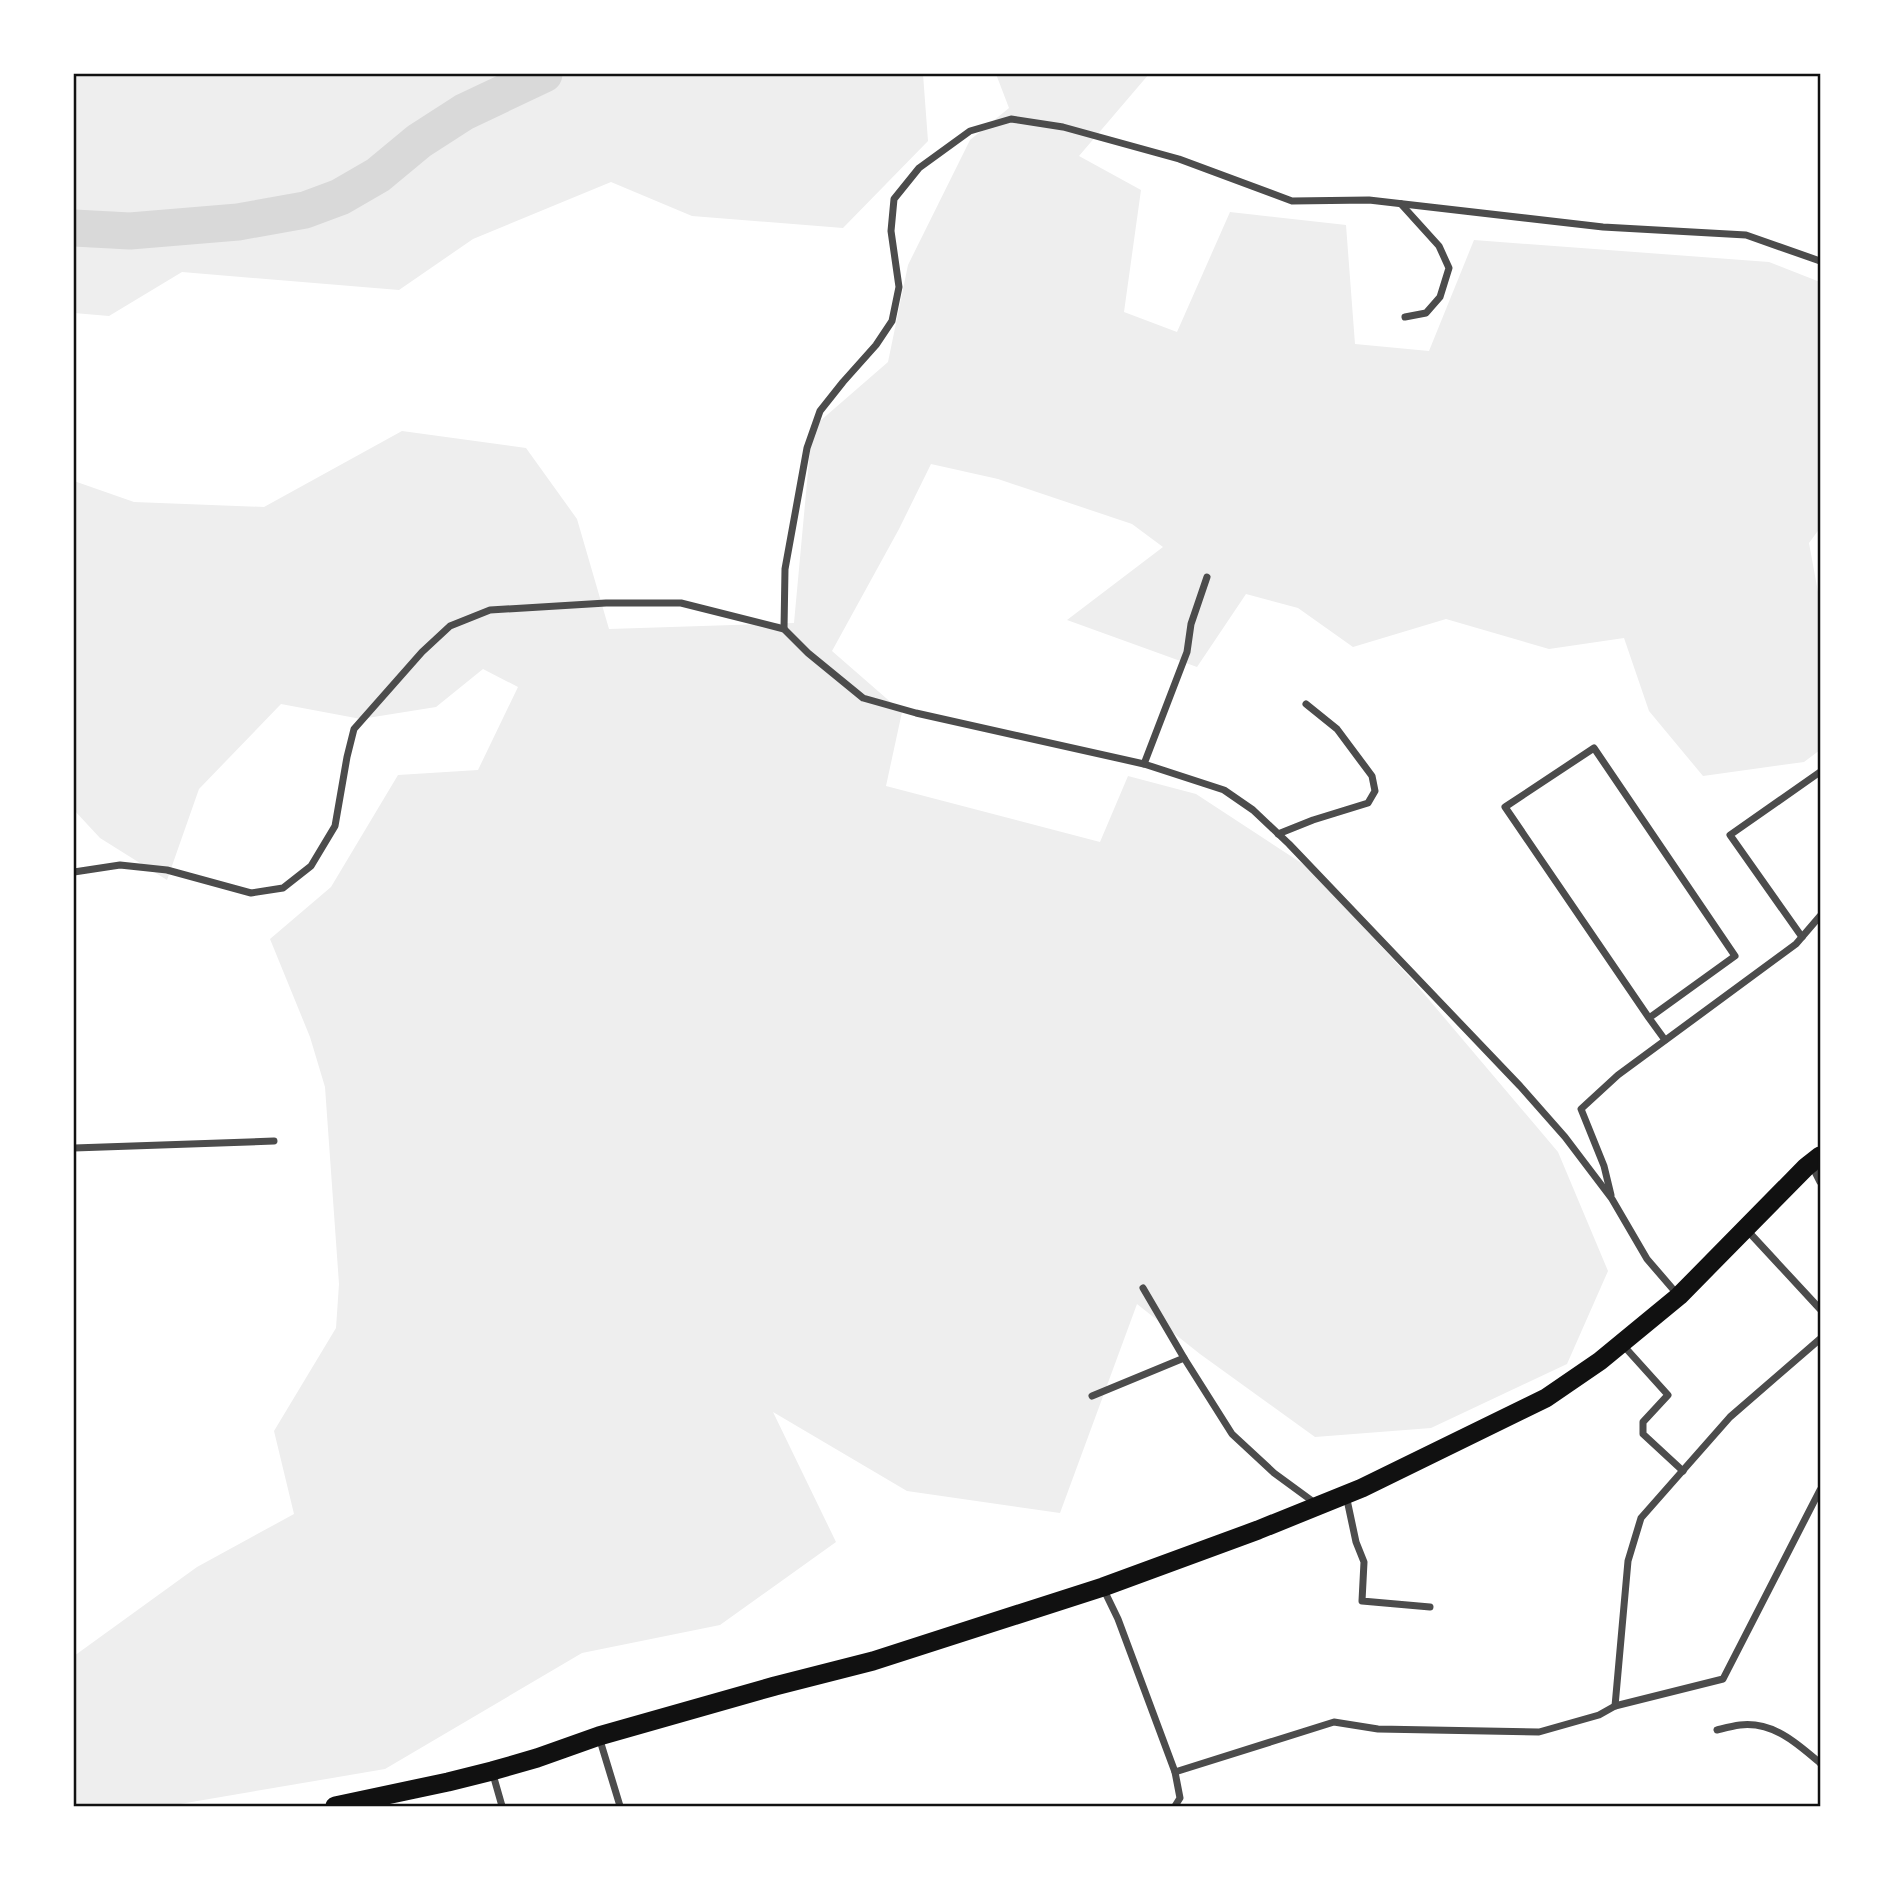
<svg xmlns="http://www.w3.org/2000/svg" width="1894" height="1880" viewBox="0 0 1894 1880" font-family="'Fira Sans Condensed',sans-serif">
	<rect width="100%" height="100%" fill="#fff"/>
	<g fill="#eee">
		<path d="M 74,74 L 923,74 L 928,141 L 843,228 L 692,216 L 611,182 L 473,239 L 399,290 L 182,272 L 109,316 L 74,313 Z"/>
		<path d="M 996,74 L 1149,74 L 1079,156 L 1141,190 L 1124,312 L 1177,332 L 1230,212 L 1346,225 L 1355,344 L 1429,351 L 1474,240 L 1769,262 L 1820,282 L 1820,528 L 1809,543 L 1820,603 L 1820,750 L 1804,762 L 1703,776 L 1649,711 L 1624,638 L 1549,649 L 1446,619 L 1353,647 L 1298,608 L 1246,594 L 1197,667 L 1067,620 L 1163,547 L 1132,524 L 998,479 L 931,464 L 899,529 L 832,651 L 902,712 L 886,786 L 1100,842 L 1128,776 L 1196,794 L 1309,868 L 1414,982 L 1558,1152 L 1608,1271 L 1567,1364 L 1431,1428 L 1315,1437 L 1200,1354 L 1137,1304 L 1060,1513 L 907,1491 L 773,1412 L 836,1542 L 720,1625 L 582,1653 L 385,1769 L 174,1805 L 74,1806 L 74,1656 L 197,1567 L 294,1514 L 274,1431 L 336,1328 L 339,1284 L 325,1087 L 310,1037 L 270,939 L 331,887 L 398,775 L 478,770 L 518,687 L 483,669 L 436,707 L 361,719 L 281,704 L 199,789 L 167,880 L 100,838 L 74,810 L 74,481 L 134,502 L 264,507 L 402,431 L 526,448 L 577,519 L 609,629 L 794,623 L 812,428 L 888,362 L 908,265 L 970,140 L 1009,108 Z"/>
	</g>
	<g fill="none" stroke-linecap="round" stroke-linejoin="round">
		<path stroke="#d9d9d9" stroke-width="37" d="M 74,228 L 130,231 L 238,222 L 305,210 L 340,197 L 378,175 L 419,141 L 464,112 L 544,74"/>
		<g stroke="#4c4c4c" stroke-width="7">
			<path d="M 1401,204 L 1439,246 L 1449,268 L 1440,297 L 1426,313 L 1405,317"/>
			<path d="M 784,629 L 785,569 L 807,448 L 820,411 L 843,382 L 876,345 L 892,321 L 899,287 L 891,231 L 894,199 L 919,168 L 970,131 L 1011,119 L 1063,127 L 1179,159 L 1292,201 L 1369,200 L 1603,227 L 1746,235 L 1820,261"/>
			<path d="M 1144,764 L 1187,652 L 1191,624 L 1207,577"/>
			<path d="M 1278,834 L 1313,820 L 1368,803 L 1375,791 L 1372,776 L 1337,729 L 1306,704"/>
			<path d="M 74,872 L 120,865 L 167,870 L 251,893 L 283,888 L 311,866 L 335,826 L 347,757 L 354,729 L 422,652 L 450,626 L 490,610 L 606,603 L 681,603 L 784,629 L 808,653 L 863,698 L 916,713 L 1144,764 L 1224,790 L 1253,810 L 1289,844 L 1520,1086 L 1565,1137 L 1612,1199 L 1647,1259 L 1678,1295"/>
			<path d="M 1802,937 L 1730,835 L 1820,772"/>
			<path d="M 1649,1018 L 1735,956 L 1594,748 L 1505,807 L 1649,1018 L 1665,1040"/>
			<path d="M 74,1148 L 274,1141"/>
			<path d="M 1811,1164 L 1820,1182"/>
			<path d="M 1611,1195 L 1604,1166 L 1581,1109 L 1618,1075 L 1796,944 L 1820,916"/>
			<path d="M 1746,1229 L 1820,1309"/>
			<path d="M 1143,1288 L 1184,1358"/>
			<path d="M 1622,1344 L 1668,1395 L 1643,1422 L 1643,1434 L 1683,1471"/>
			<path d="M 1092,1396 L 1184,1358 L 1232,1434 L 1274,1473 L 1315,1503"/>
			<path d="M 1346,1495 L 1356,1542 L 1364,1562 L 1362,1601 L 1430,1607"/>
			<path d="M 1103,1588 L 1118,1619 L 1175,1772 L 1180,1798 L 1175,1806"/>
			<path d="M 1615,1706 L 1628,1561 L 1641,1518 L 1730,1417 L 1820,1339"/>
			<path d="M 1717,1730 C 1725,1728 1732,1726 1740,1725 C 1773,1721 1798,1744 1820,1763"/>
			<path d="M 599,1737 L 620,1806"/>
			<path d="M 492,1771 L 502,1806"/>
			<path d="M 1175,1772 L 1334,1722 L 1378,1729 L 1539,1732 L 1599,1715 L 1615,1706 L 1723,1679 L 1820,1490"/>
		</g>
		<path stroke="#111" stroke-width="19" d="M 335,1806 L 448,1782 L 492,1771 L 537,1758 L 599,1736 L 775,1686 L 873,1661 L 1103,1587 L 1258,1530 L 1362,1488 L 1546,1398 L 1600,1361 L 1679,1296 L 1806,1167 L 1820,1156"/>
	</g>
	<rect width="1894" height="1880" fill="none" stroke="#ffffff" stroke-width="150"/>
	<rect x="75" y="75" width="1744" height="1730" fill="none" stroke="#111" stroke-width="2.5"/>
</svg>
